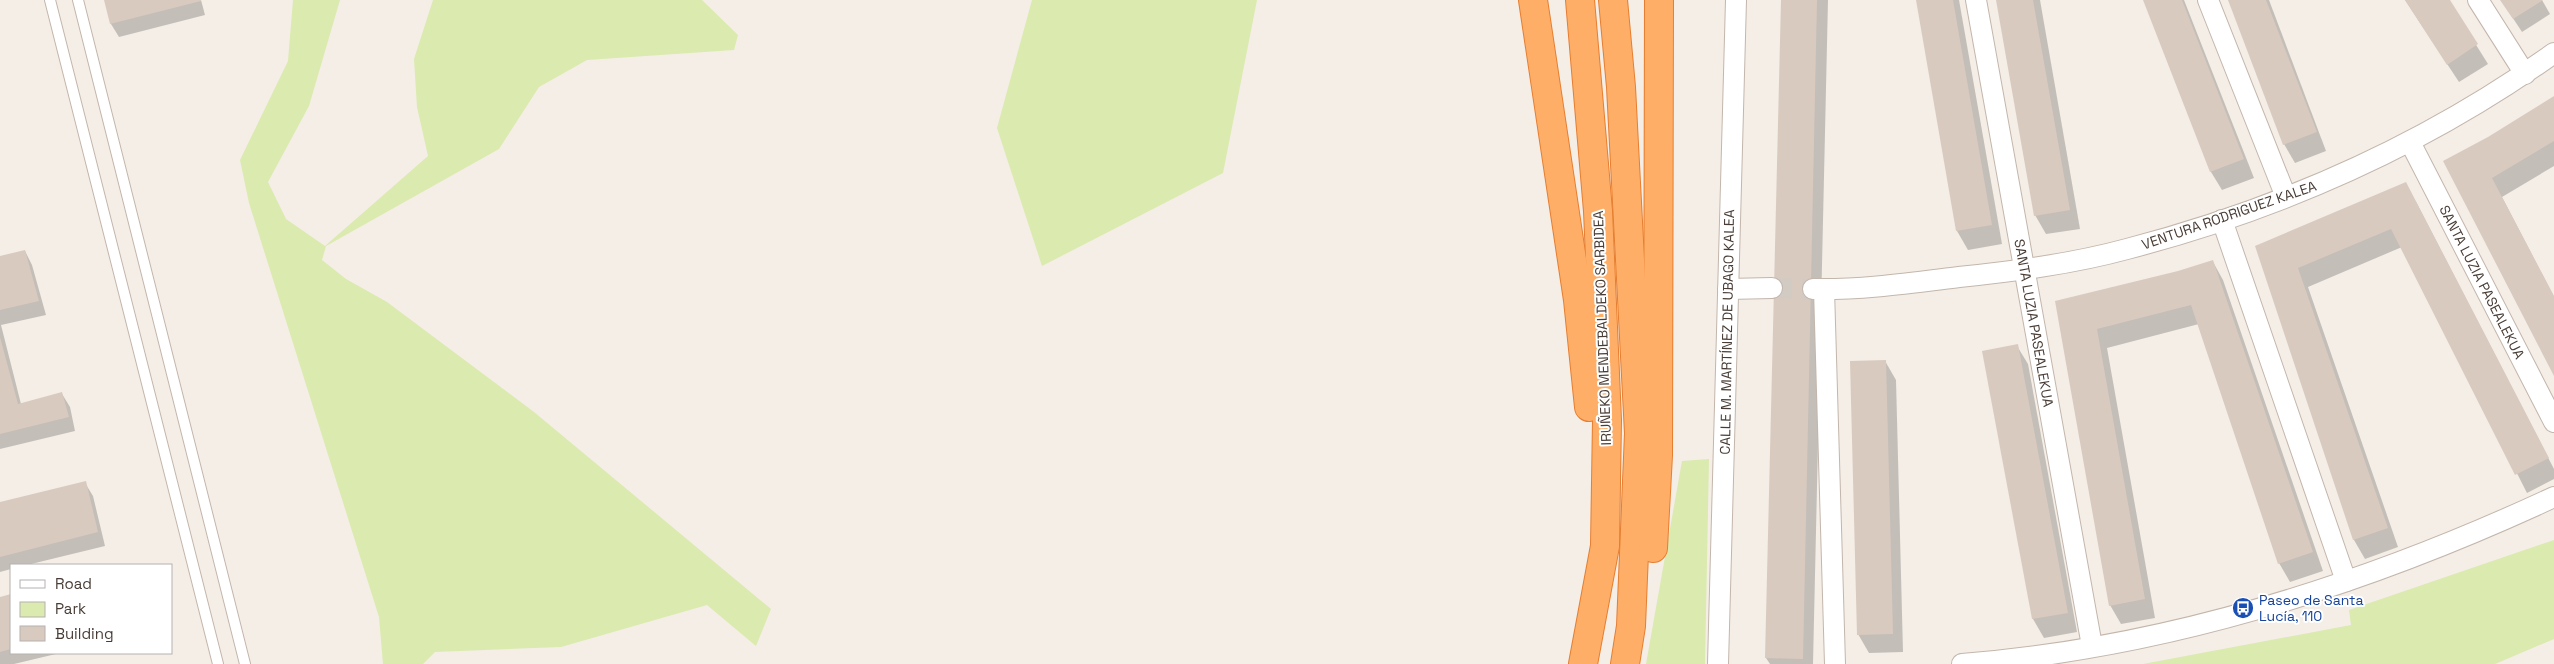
<svg xmlns="http://www.w3.org/2000/svg" width="2554" height="664" viewBox="0 0 2554 664" font-family="'Space Grotesk',sans-serif">
	<rect width="100%" height="100%" fill="#f4eee7"/>
	<g fill="#dbeaae">
		<path d="M 293,0 L 340,0 L 309,106 L 268,182 L 286,219 L 325,246 L 428,156 L 417,107 L 414,59 L 433,0 L 702,0 L 738,35 L 734,50 L 587,60 L 539,87 L 499,149 L 326,246 L 322,260 L 346,279 L 387,302 L 534,412 L 771,609 L 756,646 L 707,605 L 561,647 L 435,652 L 423,664 L 383,664 L 379,617 L 249,203 L 240,160 L 288,61 Z"/>
		<path d="M 1032,0 L 1257,0 L 1223,173 L 1042,266 L 997,128 Z"/>
		<path d="M 1709,459 L 1705,664 L 1646,664 L 1682,461 Z"/>
		<path d="M 2554,540 L 2554,639 L 2495,664 L 2143,664 L 2351,625 L 2349,610 Z"/>
	</g>
	<g fill="#0003">
		<path d="M 105,0 L 201,0 L 205,15 L 119,37 L 111,24 Z"/>
		<path d="M 1782,0 L 1828,0 L 1813,664 L 1770,664 L 1766,658 Z"/>
		<path d="M 1918,0 L 1959,0 L 2002,244 L 1968,250 L 1957,231 Z"/>
		<path d="M 1997,0 L 2040,0 L 2080,229 L 2046,234 L 2035,215 Z"/>
		<path d="M 2144,0 L 2184,0 L 2254,178 L 2222,190 L 2211,172 Z"/>
		<path d="M 2229,0 L 2269,0 L 2326,151 L 2295,163 L 2284,144 Z"/>
		<path d="M 2405,0 L 2448,0 L 2488,64 L 2459,82 Z"/>
		<path d="M 2501,0 L 2542,0 L 2550,14 L 2522,32 Z"/>
		<path d="M 2554,97 L 2554,166 L 2502,197 L 2554,297 L 2554,373 L 2444,161 L 2489,138 Z"/>
		<path d="M 2416,202 L 2554,469 L 2554,479 L 2527,493 L 2402,247 L 2308,287 L 2398,547 L 2365,559 L 2354,540 L 2256,246 Z"/>
		<path d="M 25,251 L 32,265 L 46,315 L 1,325 L 21,404 L 62,394 L 70,407 L 75,431 L 0,449 L 0,258 Z"/>
		<path d="M 2213,262 L 2223,280 L 2323,571 L 2290,582 L 2279,563 L 2199,324 L 2107,348 L 2155,618 L 2121,624 L 2110,605 L 2056,302 L 2178,273 Z"/>
		<path d="M 2017,346 L 2028,364 L 2077,632 L 2044,638 L 2033,619 L 1984,352 Z"/>
		<path d="M 1885,361 L 1896,380 L 1903,652 L 1869,653 L 1858,634 Z"/>
		<path d="M 85,483 L 93,496 L 105,546 L 27,565 L 11,565 L 11,569 L 0,572 L 0,504 Z"/>
		<path d="M 11,595 L 11,653 L 60,653 L 14,664 L 0,664 L 0,598 Z"/>
	</g>
	<g fill="#d9cabf">
		<path d="M 104,0 L 201,0 L 201,1 L 110,24 Z"/>
		<path d="M 1781,0 L 1817,0 L 1803,659 L 1765,658 Z"/>
		<path d="M 1916,0 L 1953,0 L 1992,225 L 1956,231 Z"/>
		<path d="M 1996,0 L 2033,0 L 2070,210 L 2034,216 Z"/>
		<path d="M 2143,0 L 2182,0 L 2244,159 L 2210,172 Z"/>
		<path d="M 2228,0 L 2266,0 L 2317,132 L 2283,145 Z"/>
		<path d="M 2405,0 L 2450,0 L 2478,44 L 2447,65 Z"/>
		<path d="M 2500,0 L 2543,0 L 2513,19 Z"/>
		<path d="M 2554,96 L 2554,141 L 2492,178 L 2554,296 L 2554,376 L 2443,161 L 2488,137 Z"/>
		<path d="M 2406,182 L 2549,458 L 2515,475 L 2391,229 L 2298,268 L 2388,528 L 2353,540 L 2255,246 Z"/>
		<path d="M 25,250 L 39,301 L 0,310 L 0,256 Z"/>
		<path d="M 2213,260 L 2313,552 L 2278,564 L 2191,305 L 2097,329 L 2145,599 L 2109,606 L 2055,301 L 2178,271 Z"/>
		<path d="M 0,337 L 18,404 L 62,392 L 69,417 L 0,434 Z"/>
		<path d="M 2018,344 L 2068,613 L 2032,619 L 1982,351 Z"/>
		<path d="M 1886,360 L 1893,634 L 1857,635 L 1850,361 Z"/>
		<path d="M 86,481 L 98,532 L 0,557 L 0,502 Z"/>
		<path d="M 11,594 L 11,649 L 0,652 L 0,597 Z"/>
	</g>
	<g fill="none" stroke-linecap="round" stroke-linejoin="round">
		<path stroke="#d2cbc4" stroke-width="20" stroke-dasharray="20 10" stroke-linecap="butt" d="M 1772,288 L 1813,289"/>
		<g stroke="#c3b6ac" stroke-width="12">
			<g id="lane">
				<path d="M 50,0 L 218,664"/>
				<path d="M 78,0 L 245,664"/>
			</g>
		</g>
		<g stroke="#c3b6ac" stroke-width="22">
			<g id="street">
				<path d="M 1976,0 L 2092,646"/>
				<path d="M 2208,0 L 2286,197"/>
				<path d="M 2478,0 L 2525,74"/>
				<path d="M 2410,142 L 2554,422"/>
				<path d="M 2222,220 L 2346,581"/>
				<path d="M 1728,289 L 1772,288"/>
				<path d="M 1813,289 C 1862,290 1910,283 1959,277 C 2015,271 2072,264 2127,249 C 2280,209 2425,145 2554,53"/>
				<path d="M 1824,289 L 1835,664"/>
				<path d="M 1718,664 L 1736,0"/>
				<path d="M 1962,664 C 2167,648 2369,583 2554,497"/>
			</g>
		</g>
		<g stroke="#e57e31" stroke-width="30">
			<g id="highway">
				<path d="M 1533,0 L 1578,300 L 1589,407"/>
				<path d="M 1580,0 L 1598,211 L 1607,420 L 1605,546 L 1583,664"/>
				<path d="M 1613,0 L 1621,87 L 1639,433 L 1631,626 L 1625,664"/>
				<path d="M 1653,548 L 1658,455 L 1659,0"/>
			</g>
		</g>
		<use href="#lane" stroke="#fff" stroke-width="10"/>
		<use href="#street" stroke="#fff" stroke-width="20"/>
		<use href="#highway" stroke="#ffae67" stroke-width="28"/>
	</g>
	<defs>
		<g id="bus-disc" transform="scale(1.125)"><circle r="9.5" fill="#1a4fb4" stroke="#fff"/><path d="M-5-6H5V4H4V6H2V4H-2V6H-4V4H-5ZM-3.5-4V0h7V-4ZM-3.5 1.2v1.5H-2V1.2ZM2 1.2v1.5H3.5V1.2Z" fill="#fff"/></g>
	</defs>
	<g fill-rule="evenodd">
		<use href="#bus-disc" x="2243" y="608"/>
	</g>
	<g text-anchor="middle" dominant-baseline="central" stroke-width="4" stroke-linejoin="round" paint-order="stroke">
		<g font-size="14" fill="#483d36" stroke="#fff">
			<text transform="translate(2229 215) rotate(-19)">VENTURA RODRIGUEZ KALEA</text>
			<text transform="translate(2482 282) rotate(63)">SANTA LUZIA PASEALEKUA</text>
			<text transform="translate(2034 323) rotate(80)">SANTA LUZIA PASEALEKUA</text>
			<text transform="translate(1602 328) rotate(-92)">IRUÑEKO MENDEBALDEKO SARBIDEA</text>
			<text transform="translate(1727 332) rotate(-89)">CALLE M. MARTÍNEZ DE UBAGO KALEA</text>
		</g>
		<g font-size="14" fill="#164399" stroke="#fff" text-anchor="start">
			<text x="2259" y="600">Paseo de Santa<tspan x="2259" dy="16">Lucía, 110</tspan></text>
		</g>
	</g>
	<rect x="10" y="564" width="162" height="90" fill="#ffffff" stroke="#b6b1af"/>
	<rect x="20" y="580" width="25" height="8" fill="#ffffff" stroke="#b6b1af"/>
	<text x="55" y="589" font-size="15" fill="#483d36">Road</text>
	<rect x="20" y="602" width="25" height="15" fill="#dbeaae" stroke="#b6b1af"/>
	<text x="55" y="614" font-size="15" fill="#483d36">Park</text>
	<rect x="20" y="626" width="25" height="15" fill="#d9cabf" stroke="#b6b1af"/>
	<text x="55" y="639" font-size="15" fill="#483d36">Building</text>
</svg>
